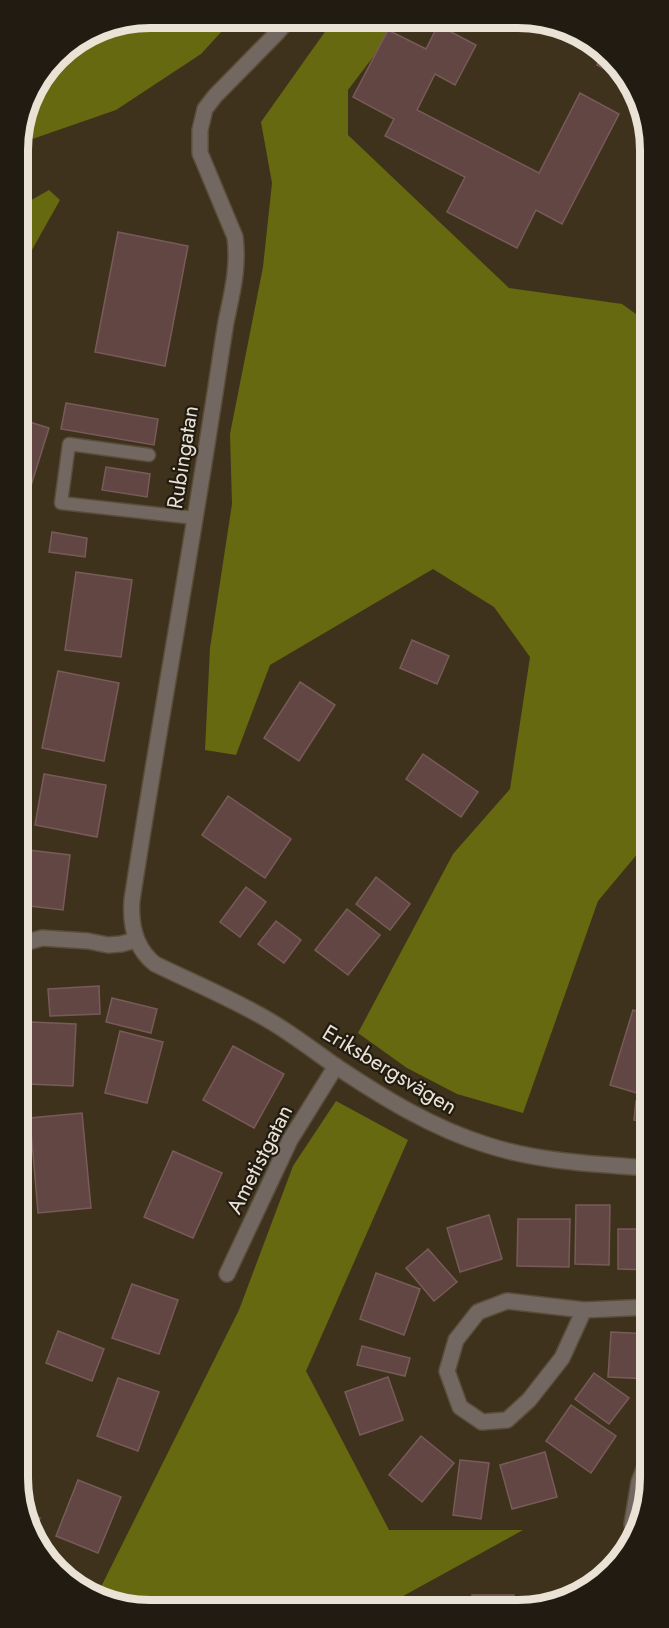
<svg xmlns="http://www.w3.org/2000/svg" width="669" height="1628" viewBox="0 0 669 1628" font-family="Jost,sans-serif">
	<rect width="100%" height="100%" fill="#3f321c"/>
	<g fill="#66690f">
		<path d="M 151,18 L 233,19 L 201,54 L 116,110 L 18,144 L 32,92 L 63,51 L 100,28 Z"/>
		<path d="M 334,19 L 389,20 L 392,32 L 348,90 L 348,135 L 509,288 L 622,304 L 647,322 L 649,840 L 598,901 L 523,1113 L 457,1094 L 407,1068 L 358,1033 L 453,854 L 510,789 L 530,657 L 494,607 L 433,569 L 270,665 L 236,755 L 205,750 L 210,648 L 232,504 L 230,434 L 263,267 L 272,183 L 261,122 Z"/>
		<path d="M 49,190 L 60,200 L 19,273 L 19,215 L 28,202 Z"/>
		<path d="M 336,1101 L 408,1140 L 306,1371 L 389,1530 L 523,1530 L 385,1606 L 125,1608 L 98,1593 L 239,1310 L 293,1166 Z"/>
	</g>
	<g fill="#624644" stroke="#785b59" stroke-width="1.5">
		<path d="M 529,21 L 544,21 L 555,26 L 552,33 Z"/>
		<path d="M 438,25 L 476,45 L 455,85 L 435,74 L 417,110 L 539,173 L 580,93 L 619,114 L 562,224 L 536,210 L 517,248 L 447,212 L 465,177 L 385,136 L 394,119 L 353,97 L 388,30 L 426,49 Z"/>
		<path d="M 603,52 L 612,57 L 625,80 L 597,65 Z"/>
		<path d="M 118,232 L 188,246 L 165,366 L 95,352 Z"/>
		<path d="M 66,403 L 158,419 L 154,445 L 61,429 Z"/>
		<path d="M 20,419 L 49,428 L 19,524 L 19,421 Z"/>
		<path d="M 106,467 L 150,474 L 147,497 L 102,490 Z"/>
		<path d="M 52,532 L 87,538 L 85,557 L 49,552 Z"/>
		<path d="M 76,572 L 132,580 L 121,657 L 65,650 Z"/>
		<path d="M 412,640 L 449,656 L 437,684 L 400,668 Z"/>
		<path d="M 58,671 L 119,683 L 104,761 L 42,748 Z"/>
		<path d="M 300,682 L 335,705 L 299,761 L 264,738 Z"/>
		<path d="M 423,754 L 478,792 L 461,817 L 406,779 Z"/>
		<path d="M 44,774 L 106,785 L 97,837 L 35,825 Z"/>
		<path d="M 228,796 L 291,839 L 265,878 L 202,835 Z"/>
		<path d="M 20,849 L 70,855 L 63,910 L 21,905 Z"/>
		<path d="M 376,877 L 410,904 L 390,930 L 356,904 Z"/>
		<path d="M 246,887 L 266,902 L 240,937 L 220,922 Z"/>
		<path d="M 347,909 L 380,935 L 348,975 L 315,950 Z"/>
		<path d="M 276,921 L 301,940 L 284,963 L 258,944 Z"/>
		<path d="M 99,986 L 100,1014 L 50,1016 L 48,989 Z"/>
		<path d="M 112,998 L 157,1009 L 151,1033 L 106,1022 Z"/>
		<path d="M 633,1010 L 649,1015 L 650,1097 L 610,1085 Z"/>
		<path d="M 31,1022 L 76,1024 L 73,1086 L 28,1084 Z"/>
		<path d="M 120,1031 L 163,1042 L 147,1103 L 105,1093 Z"/>
		<path d="M 233,1046 L 284,1074 L 254,1128 L 203,1100 Z"/>
		<path d="M 636,1101 L 650,1102 L 650,1121 L 634,1120 Z"/>
		<path d="M 82,1113 L 91,1208 L 38,1213 L 30,1118 Z"/>
		<path d="M 173,1151 L 222,1173 L 193,1238 L 144,1217 Z"/>
		<path d="M 576,1205 L 610,1205 L 609,1265 L 575,1264 Z"/>
		<path d="M 489,1215 L 502,1259 L 460,1272 L 447,1228 Z"/>
		<path d="M 518,1219 L 570,1219 L 569,1267 L 517,1266 Z"/>
		<path d="M 618,1229 L 650,1229 L 650,1270 L 618,1269 Z"/>
		<path d="M 428,1249 L 457,1282 L 434,1301 L 406,1268 Z"/>
		<path d="M 376,1273 L 420,1289 L 404,1335 L 360,1319 Z"/>
		<path d="M 132,1284 L 178,1300 L 159,1354 L 112,1338 Z"/>
		<path d="M 58,1331 L 104,1349 L 92,1381 L 46,1363 Z"/>
		<path d="M 611,1332 L 650,1334 L 650,1379 L 608,1377 Z"/>
		<path d="M 362,1346 L 410,1358 L 405,1376 L 357,1365 Z"/>
		<path d="M 594,1373 L 629,1398 L 609,1424 L 575,1399 Z"/>
		<path d="M 388,1377 L 403,1420 L 360,1435 L 345,1392 Z"/>
		<path d="M 118,1378 L 159,1392 L 138,1451 L 97,1436 Z"/>
		<path d="M 571,1405 L 616,1436 L 591,1473 L 546,1441 Z"/>
		<path d="M 421,1436 L 454,1463 L 422,1502 L 389,1475 Z"/>
		<path d="M 545,1452 L 557,1497 L 512,1509 L 500,1465 Z"/>
		<path d="M 460,1460 L 489,1463 L 481,1519 L 453,1515 Z"/>
		<path d="M 78,1480 L 121,1497 L 98,1553 L 56,1536 Z"/>
		<path d="M 23,1512 L 40,1518 L 35,1533 Z"/>
		<rect x="472" y="1595" width="42" height="11"/>
		<path d="M 553,1596 L 567,1597 L 553,1605 Z"/>
	</g>
	<g fill="none" stroke-linecap="round" stroke-linejoin="round">
		<g stroke="#5a4e3a" stroke-width="15">
			<path id="service" d="M 149,455 L 69,444 L 61,503 L 195,518"/>
		</g>
		<g stroke="#5a4e3a" stroke-width="18">
			<g id="minor">
				<path d="M 289,19 L 275,35 L 215,96 L 205,109 L 200,130 L 200,153 L 235,237 C 239,267 232,293 226,322 C 221,352 217,382 212,412 C 187,575 157,737 132,900 C 130,925 135,948 155,964 C 194,983 233,999 270,1021 C 292,1034 313,1050 334,1065 C 382,1097 432,1128 487,1145 C 540,1162 595,1164 650,1168"/>
				<path d="M 21,944 L 42,938 L 88,941 L 108,945 L 121,944 L 136,940"/>
				<path d="M 227,1274 L 290,1140 L 336,1066"/>
				<path d="M 584,1310 L 562,1358 L 529,1400 L 507,1420 L 482,1422 L 460,1407 L 447,1371 L 456,1340 L 478,1312 L 507,1301 L 584,1310 L 650,1307"/>
				<path d="M 633,1529 L 632,1524 L 639,1482 L 651,1451"/>
			</g>
		</g>
		<use href="#service" stroke="#736761" stroke-width="12"/>
		<use href="#minor" stroke="#736761" stroke-width="15"/>
	</g>
	<g text-anchor="middle" dominant-baseline="central" stroke-width="4.5" stroke-linejoin="round" paint-order="stroke">
		<g font-size="22" fill="#eae2d5" stroke="#211b11">
			<text transform="translate(182 457) rotate(-81)">Rubingatan</text>
			<text transform="translate(390 1069) rotate(31)">Eriksbergsvägen</text>
			<text transform="translate(259 1159) rotate(-63)">Ametistgatan</text>
		</g>
	</g>
	<path d="M0 0H669V1628H0ZM150 28H518A122 122 0 0 1 640 150V1478A122 122 0 0 1 518 1600H150A122 122 0 0 1 28 1478V150A122 122 0 0 1 150 28Z" fill="#211b11" fill-rule="evenodd"/>
	<path fill="none" stroke="#eae2d5" stroke-width="8" d="M150 28H518A122 122 0 0 1 640 150V1478A122 122 0 0 1 518 1600H150A122 122 0 0 1 28 1478V150A122 122 0 0 1 150 28Z"/>
</svg>
